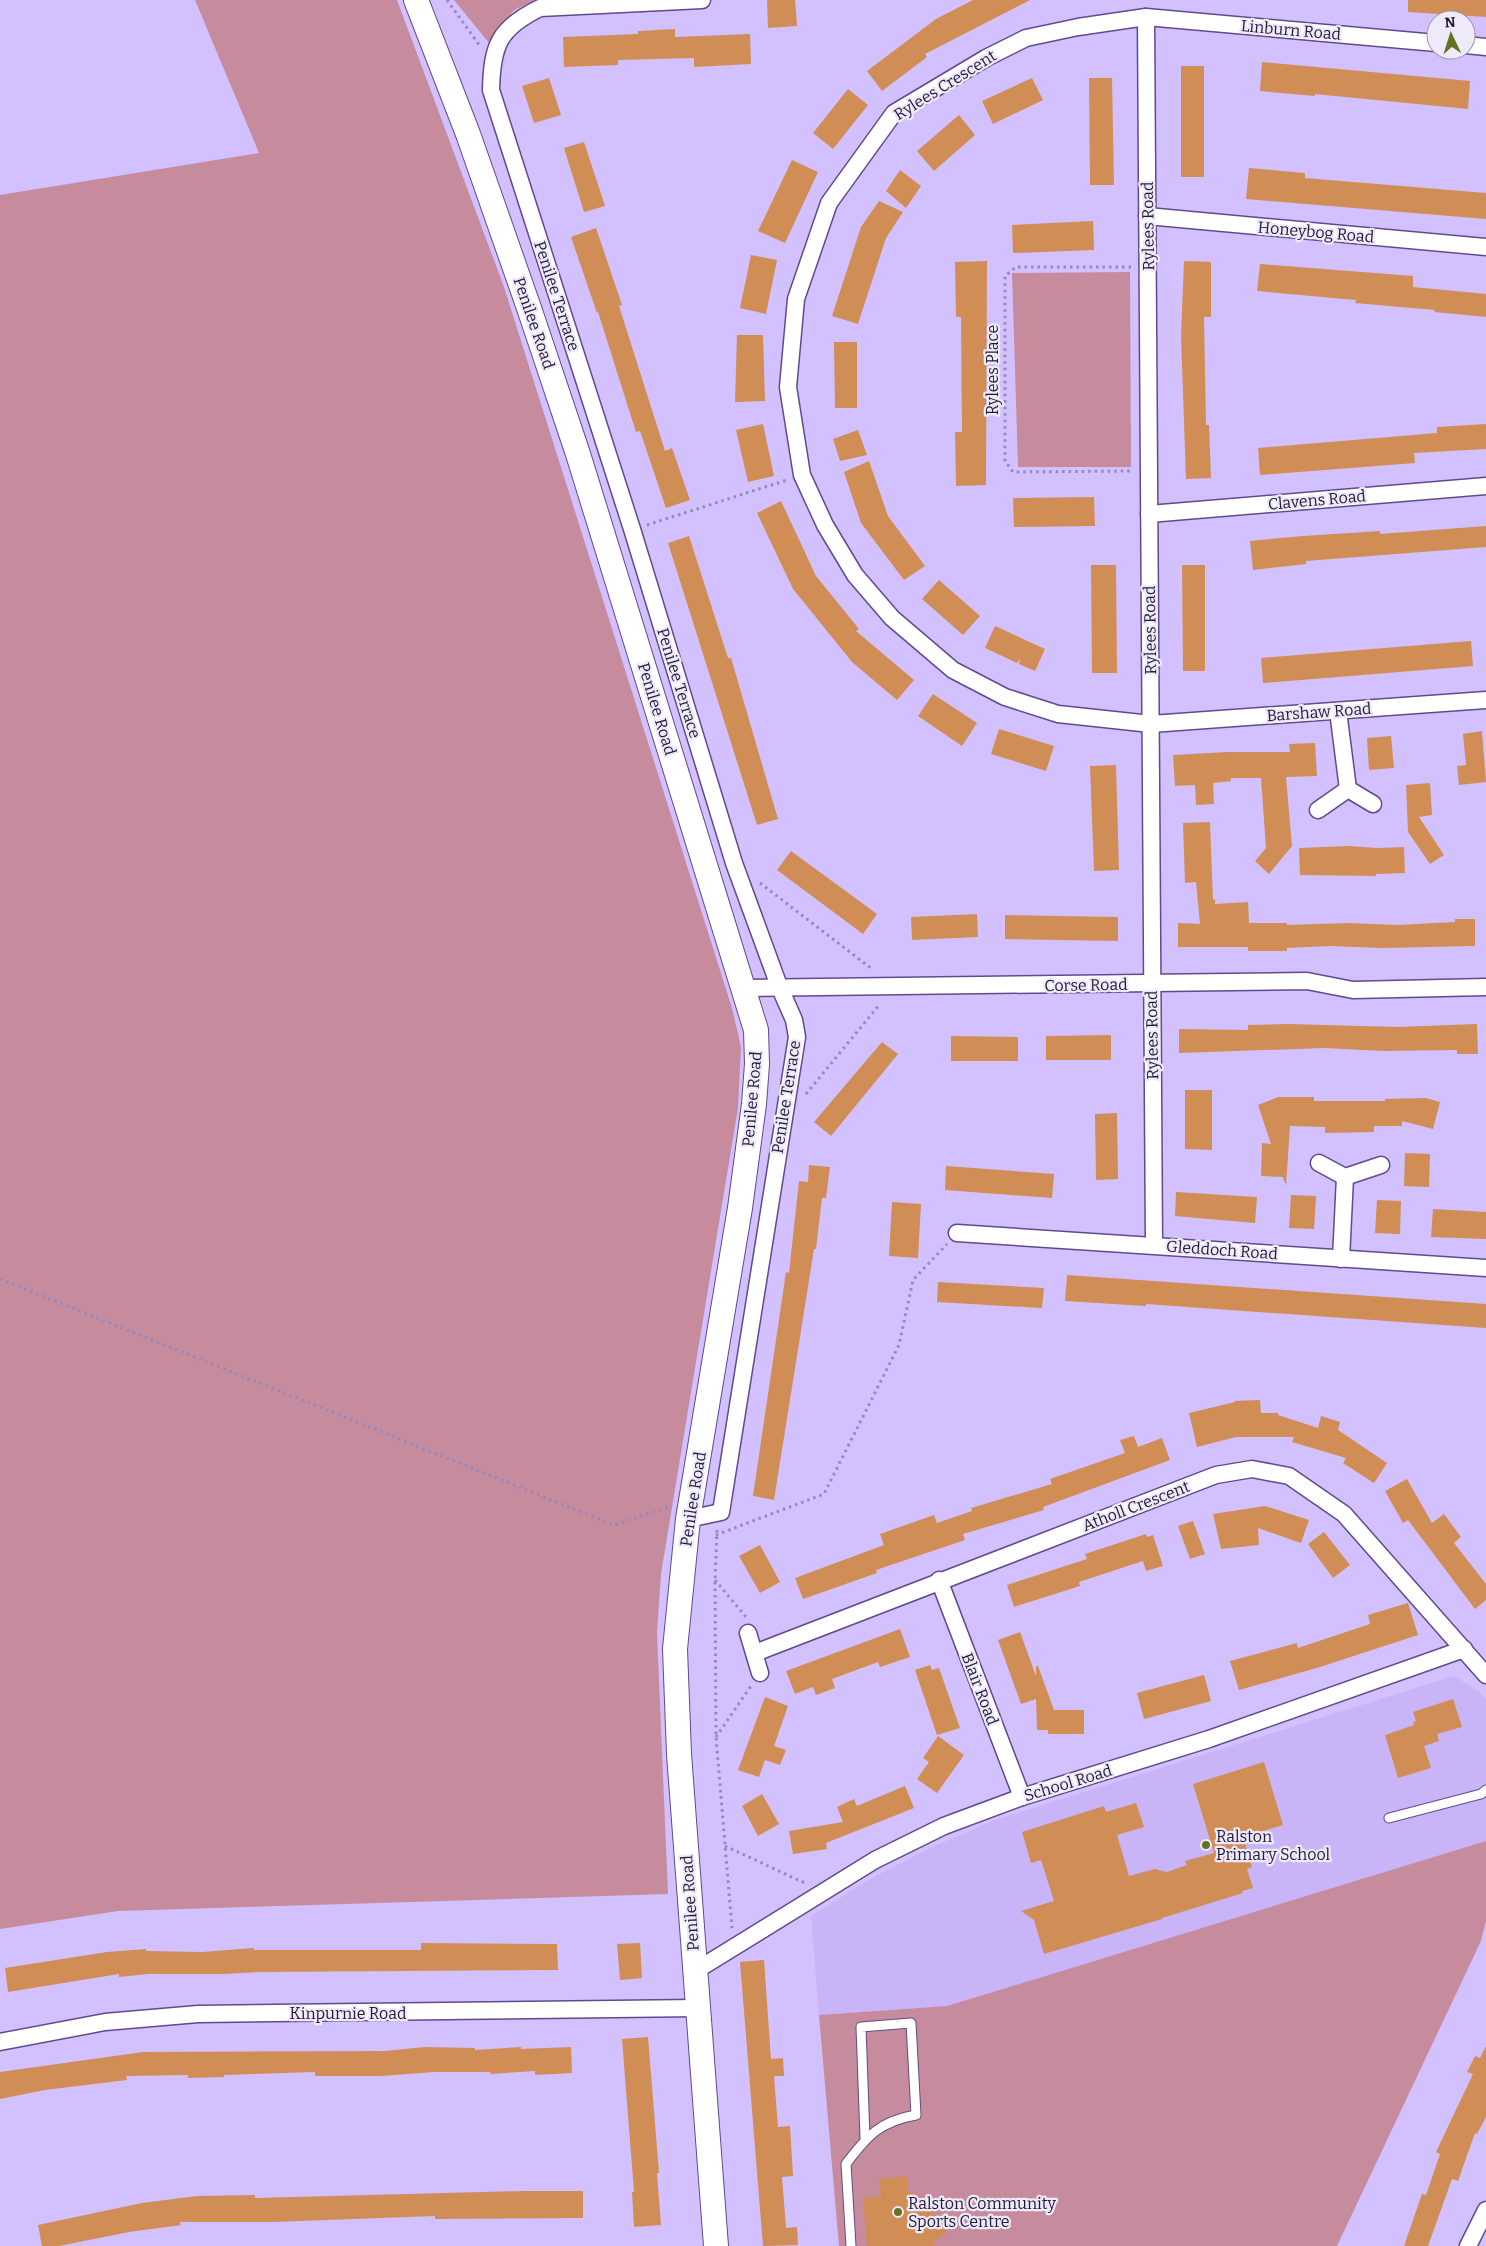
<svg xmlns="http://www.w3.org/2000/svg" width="1486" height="2246" viewBox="0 0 1486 2246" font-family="Bitter,serif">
	<rect width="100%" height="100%" fill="#d3c0fe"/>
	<path fill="#c9b4f7" d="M 1454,1676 L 1479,1692 L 1486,1700 L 1486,1841 L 947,2006 L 819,2015 L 811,1916 L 870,1879 L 930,1848 L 995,1820 Z"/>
	<g fill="#c68c9e">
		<path d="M 195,0 L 397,0 L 504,287 L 732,1008 L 741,1047 L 738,1108 L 661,1574 L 657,1633 L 668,1894 L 118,1911 L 0,1929 L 0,195 L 259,153 Z"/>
		<path d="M 454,0 L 536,0 L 514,10 L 489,43 Z"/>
		<path d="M 1130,272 L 1131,467 L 1018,467 L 1012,273 Z"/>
		<path d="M 1486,1841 L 1486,1921 L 1481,1941 L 1337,2246 L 839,2246 L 819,2015 L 947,2006 Z"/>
	</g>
	<g fill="#d18d56">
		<path d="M 767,0 L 795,0 L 797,26 L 768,28 Z"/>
		<path d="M 973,0 L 1030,0 L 925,54 L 927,57 L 882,91 L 867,71 L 936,19 Z"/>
		<path d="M 1408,0 L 1486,0 L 1486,17 L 1408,12 Z"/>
		<path d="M 675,29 L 675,37 L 750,34 L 751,64 L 694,67 L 694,58 L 618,60 L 618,65 L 564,67 L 563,37 L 638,34 L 638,31 Z"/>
		<path d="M 1262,62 L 1470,81 L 1468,109 L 1315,94 L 1315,96 L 1260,91 Z"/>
		<rect x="1181" y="66" width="23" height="111"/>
		<path d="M 549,78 L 561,115 L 534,123 L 522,86 Z"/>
		<path d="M 1032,78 L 1043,100 L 993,124 L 982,101 Z"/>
		<path d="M 1089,78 L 1112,78 L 1114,185 L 1090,185 Z"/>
		<path d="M 848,89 L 868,105 L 833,149 L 813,133 Z"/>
		<path d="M 959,115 L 975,135 L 934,171 L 917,151 Z"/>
		<path d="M 584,142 L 605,206 L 584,212 L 564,148 Z"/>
		<path d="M 792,160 L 818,172 L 785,243 L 758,231 Z"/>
		<path d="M 1249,168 L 1305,173 L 1305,178 L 1486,193 L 1486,219 L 1246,199 Z"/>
		<path d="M 900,170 L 921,186 L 906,208 L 886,191 Z"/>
		<path d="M 879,201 L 903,212 L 886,238 L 858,324 L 832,316 L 861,227 Z"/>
		<path d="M 1093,221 L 1094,250 L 1013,253 L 1012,225 Z"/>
		<path d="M 596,228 L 622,305 L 619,306 L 665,451 L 672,448 L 690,500 L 666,508 L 640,431 L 636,432 L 598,312 L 597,313 L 571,237 Z"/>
		<path d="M 751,255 L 777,260 L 766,314 L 740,308 Z"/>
		<path d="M 987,261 L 986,485 L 956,486 L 955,432 L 962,432 L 961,317 L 956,317 L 955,262 Z"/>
		<path d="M 1184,261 L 1211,262 L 1211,317 L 1204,317 L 1206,425 L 1209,425 L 1211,478 L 1186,479 L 1181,336 Z"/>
		<path d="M 1260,264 L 1413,276 L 1413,287 L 1486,294 L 1486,317 L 1434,312 L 1435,310 L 1355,303 L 1356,300 L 1257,291 Z"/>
		<path d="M 737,335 L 763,335 L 765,401 L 735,402 Z"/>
		<path d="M 834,342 L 857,342 L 857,408 L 835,408 Z"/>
		<path d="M 763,424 L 774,476 L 748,482 L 736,430 Z"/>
		<path d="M 1486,424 L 1486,449 L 1414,453 L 1415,463 L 1260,475 L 1258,448 L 1437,433 L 1437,427 Z"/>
		<path d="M 858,430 L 867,455 L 840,461 L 833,439 Z"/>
		<path d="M 869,461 L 888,516 L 925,566 L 904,580 L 861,523 L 844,472 Z"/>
		<path d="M 1094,497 L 1095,526 L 1014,527 L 1013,498 Z"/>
		<path d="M 781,501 L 816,576 L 859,629 L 856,631 L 914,680 L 897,700 L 852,662 L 793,589 L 757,513 Z"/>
		<path d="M 1486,526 L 1486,547 L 1306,561 L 1306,564 L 1253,570 L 1250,541 L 1303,536 L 1380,531 L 1380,534 Z"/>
		<path d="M 689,536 L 728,658 L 731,658 L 778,819 L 757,825 L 668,543 Z"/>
		<path d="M 1091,565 L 1116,565 L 1117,673 L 1092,673 Z"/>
		<path d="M 1182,565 L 1205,565 L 1205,671 L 1183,671 Z"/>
		<path d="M 939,580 L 980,616 L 963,635 L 922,599 Z"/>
		<path d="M 995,626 L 1045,649 L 1035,671 L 1019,664 L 1020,658 L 1017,663 L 985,648 Z"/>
		<path d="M 1471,641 L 1473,666 L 1263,683 L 1261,658 Z"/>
		<path d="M 933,694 L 977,723 L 962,746 L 918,716 Z"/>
		<path d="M 999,729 L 1054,746 L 1046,771 L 991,754 Z"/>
		<path d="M 1482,731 L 1486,782 L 1459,785 L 1457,766 L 1466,765 L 1463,734 Z"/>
		<path d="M 1391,736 L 1394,768 L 1369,770 L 1367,738 Z"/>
		<path d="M 1315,743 L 1317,776 L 1286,777 L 1292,846 L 1269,874 L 1255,861 L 1266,848 L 1261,778 L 1231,778 L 1231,781 L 1213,783 L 1214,804 L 1196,805 L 1195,785 L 1175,786 L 1173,755 L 1228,752 L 1290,752 L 1289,744 Z"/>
		<path d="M 1116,765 L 1119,870 L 1094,871 L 1090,766 Z"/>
		<path d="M 1430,783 L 1432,815 L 1419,817 L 1444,855 L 1430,864 L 1408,832 L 1406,785 Z"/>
		<path d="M 1210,822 L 1213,900 L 1215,899 L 1215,904 L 1248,902 L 1249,923 L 1287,923 L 1287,925 L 1349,923 L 1398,925 L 1455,922 L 1455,919 L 1475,919 L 1475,946 L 1382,948 L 1329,946 L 1287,948 L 1287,951 L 1248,951 L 1248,947 L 1178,947 L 1178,923 L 1200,924 L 1196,882 L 1185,883 L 1183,823 Z"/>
		<path d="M 1348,846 L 1377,848 L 1404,847 L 1405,873 L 1376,874 L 1376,876 L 1300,875 L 1299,848 Z"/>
		<path d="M 791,851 L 877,914 L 863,934 L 777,870 Z"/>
		<path d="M 977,914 L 978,937 L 912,940 L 911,917 Z"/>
		<path d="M 1005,915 L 1118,917 L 1118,941 L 1005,939 Z"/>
		<path d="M 1288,1024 L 1398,1027 L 1477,1024 L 1478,1054 L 1457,1054 L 1457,1050 L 1383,1051 L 1325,1048 L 1179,1053 L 1179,1029 L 1248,1030 L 1248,1025 Z"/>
		<path d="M 1111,1035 L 1111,1060 L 1046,1060 L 1046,1036 Z"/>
		<path d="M 951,1036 L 1018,1037 L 1018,1061 L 951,1061 Z"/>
		<path d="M 882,1042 L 898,1054 L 831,1136 L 814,1122 Z"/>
		<path d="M 1185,1090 L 1212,1090 L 1212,1150 L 1185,1149 Z"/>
		<path d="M 1278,1097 L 1314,1097 L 1314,1101 L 1385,1101 L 1385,1099 L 1426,1098 L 1440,1102 L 1433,1129 L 1402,1121 L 1402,1126 L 1374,1126 L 1374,1132 L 1325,1133 L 1325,1127 L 1290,1126 L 1286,1186 L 1283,1177 L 1261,1176 L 1262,1143 L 1271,1144 L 1258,1105 Z"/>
		<path d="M 1117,1113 L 1118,1179 L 1096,1180 L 1095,1114 Z"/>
		<path d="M 1405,1153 L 1430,1154 L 1429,1187 L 1404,1186 Z"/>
		<path d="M 809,1165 L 830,1167 L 826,1198 L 822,1198 L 816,1249 L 814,1249 L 774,1500 L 753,1496 L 786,1272 L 789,1273 L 799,1181 L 808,1182 Z"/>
		<path d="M 946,1166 L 1054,1174 L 1052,1198 L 945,1190 Z"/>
		<path d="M 1176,1192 L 1257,1197 L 1255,1223 L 1175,1216 Z"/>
		<path d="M 1291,1195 L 1316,1196 L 1314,1229 L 1289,1228 Z"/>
		<path d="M 1377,1200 L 1401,1201 L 1400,1234 L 1375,1233 Z"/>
		<path d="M 892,1202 L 921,1204 L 918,1258 L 889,1256 Z"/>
		<path d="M 1433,1209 L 1486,1212 L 1486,1239 L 1431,1237 Z"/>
		<path d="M 1067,1275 L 1486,1304 L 1486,1328 L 1146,1304 L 1146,1306 L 1065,1301 Z"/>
		<path d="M 938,1282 L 1044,1288 L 1042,1308 L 937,1302 Z"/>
		<path d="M 1260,1400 L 1261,1413 L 1278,1413 L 1278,1415 L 1318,1428 L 1321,1416 L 1340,1422 L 1338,1430 L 1387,1463 L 1374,1483 L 1343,1463 L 1346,1458 L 1292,1442 L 1294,1437 L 1236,1437 L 1197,1447 L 1189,1413 L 1235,1402 L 1234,1401 Z"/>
		<path d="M 1134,1436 L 1138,1447 L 1162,1438 L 1170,1460 L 1043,1507 L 1044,1510 L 963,1534 L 965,1540 L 876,1570 L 877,1573 L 803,1599 L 795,1578 L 884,1545 L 880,1534 L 934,1515 L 937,1523 L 972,1511 L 971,1508 L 1052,1484 L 1050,1479 L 1125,1453 L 1120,1440 Z"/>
		<path d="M 1407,1479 L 1432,1523 L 1444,1514 L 1461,1537 L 1454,1543 L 1486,1584 L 1486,1600 L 1475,1609 L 1408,1520 L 1403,1523 L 1385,1491 Z"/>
		<path d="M 1265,1506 L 1309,1520 L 1301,1543 L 1258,1528 L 1259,1545 L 1221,1549 L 1213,1514 Z"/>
		<path d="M 1193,1521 L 1205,1554 L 1190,1559 L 1178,1526 Z"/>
		<path d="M 1324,1532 L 1350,1565 L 1333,1578 L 1308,1544 Z"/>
		<path d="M 1146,1534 L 1147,1537 L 1153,1535 L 1163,1566 L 1146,1571 L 1143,1561 L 1079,1582 L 1080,1586 L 1014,1607 L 1007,1585 L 1087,1559 L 1085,1554 Z"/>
		<path d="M 760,1545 L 780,1582 L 760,1593 L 739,1556 Z"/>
		<path d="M 1408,1603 L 1418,1635 L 1320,1667 L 1239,1690 L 1230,1661 L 1297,1643 L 1298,1648 L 1370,1624 L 1368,1615 Z"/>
		<path d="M 900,1629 L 910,1657 L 880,1667 L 878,1662 L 832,1679 L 835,1688 L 816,1695 L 813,1687 L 795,1694 L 786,1671 Z"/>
		<path d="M 1020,1632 L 1036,1676 L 1036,1666 L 1038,1666 L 1054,1710 L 1084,1710 L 1084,1734 L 1048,1734 L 1048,1730 L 1037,1730 L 1036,1699 L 1021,1704 L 998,1640 Z"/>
		<path d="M 930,1665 L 932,1670 L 939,1668 L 960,1728 L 937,1735 L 915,1670 Z"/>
		<path d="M 1204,1675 L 1211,1701 L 1144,1719 L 1137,1693 Z"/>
		<path d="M 765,1697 L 788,1706 L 774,1746 L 786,1750 L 780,1765 L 765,1760 L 759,1777 L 738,1770 Z"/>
		<path d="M 1453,1699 L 1462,1727 L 1437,1734 L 1439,1741 L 1424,1746 L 1431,1768 L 1398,1778 L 1385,1735 L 1414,1725 L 1413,1722 L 1416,1721 L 1413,1712 Z"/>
		<path d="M 938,1736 L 964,1755 L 937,1793 L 917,1779 L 929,1762 L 923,1758 Z"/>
		<path d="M 1264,1762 L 1283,1825 L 1243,1837 L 1252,1867 L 1247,1869 L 1253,1888 L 1242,1891 L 1243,1893 L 1162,1918 L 1162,1919 L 1044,1954 L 1034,1920 L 1021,1911 L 1054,1901 L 1041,1860 L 1031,1863 L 1022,1832 L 1104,1806 L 1106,1812 L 1136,1803 L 1144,1827 L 1117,1835 L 1129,1876 L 1155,1869 L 1167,1872 L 1187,1865 L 1185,1861 L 1214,1853 L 1193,1784 Z"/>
		<path d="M 905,1786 L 914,1808 L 826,1843 L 827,1849 L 793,1854 L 789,1831 L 843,1822 L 837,1807 L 854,1799 L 857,1806 Z"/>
		<path d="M 762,1794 L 779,1824 L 758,1836 L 742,1806 Z"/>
		<path d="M 421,1943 L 557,1944 L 558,1970 L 260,1972 L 224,1974 L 148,1974 L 119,1977 L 119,1974 L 8,1992 L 5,1968 L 107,1952 L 146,1949 L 146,1951 L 202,1952 L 254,1948 L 254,1950 L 421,1950 Z"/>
		<path d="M 640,1943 L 642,1978 L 620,1980 L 617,1944 Z"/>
		<path d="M 764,1960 L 771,2059 L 783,2058 L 784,2076 L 774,2076 L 778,2127 L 790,2126 L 793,2176 L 782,2177 L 786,2228 L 797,2227 L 798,2245 L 763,2246 L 740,1962 Z"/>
		<path d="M 648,2037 L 659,2173 L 657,2173 L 661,2225 L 634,2227 L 632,2192 L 634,2192 L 622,2039 Z"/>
		<path d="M 1486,2046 L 1486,2117 L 1477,2134 L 1475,2133 L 1458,2181 L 1452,2179 L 1428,2246 L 1404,2246 L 1422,2194 L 1426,2195 L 1440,2154 L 1436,2152 L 1473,2074 L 1467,2072 L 1475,2056 L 1480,2058 Z"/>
		<path d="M 425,2047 L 475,2048 L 475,2050 L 521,2047 L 521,2049 L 571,2047 L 572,2073 L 535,2075 L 535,2071 L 491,2074 L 490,2072 L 435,2072 L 381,2076 L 315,2076 L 315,2072 L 224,2075 L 224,2077 L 188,2078 L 188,2075 L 126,2076 L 127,2080 L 45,2090 L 0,2099 L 0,2072 L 143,2052 L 384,2051 Z"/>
		<path d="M 907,2176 L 908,2192 L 914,2192 L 915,2197 L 924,2196 L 925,2203 L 931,2203 L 932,2213 L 945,2221 L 946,2233 L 934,2242 L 935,2246 L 867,2246 L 863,2198 L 881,2196 L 879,2179 Z"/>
		<path d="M 523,2191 L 583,2191 L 583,2218 L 435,2219 L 435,2216 L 273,2222 L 180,2222 L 181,2225 L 129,2232 L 59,2246 L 42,2246 L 38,2225 L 142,2203 L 197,2196 L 255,2195 L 255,2198 Z"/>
	</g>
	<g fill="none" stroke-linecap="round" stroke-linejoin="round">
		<g stroke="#61498d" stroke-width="11">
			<g id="lane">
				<path d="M 1389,1818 L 1481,1794 L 1486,1790"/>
				<path d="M 851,2246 L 846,2164 C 867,2136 880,2121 916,2115 L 911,2023 L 861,2027 L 865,2138"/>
			</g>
		</g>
		<g stroke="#61498d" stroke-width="19">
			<g id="street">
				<path d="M 1146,17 L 1154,1244"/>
				<path d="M 1436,43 L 1146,17 L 1078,27 L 1026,38 L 986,58 L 894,113 L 829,203 L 796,299 L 788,387 L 802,475 L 825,525 L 855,575 L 892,618 L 953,670 L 1005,697 L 1058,714 L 1151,724 L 1486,700"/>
				<path d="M 1466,45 L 1486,47"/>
				<path d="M 1147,216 L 1486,247"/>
				<path d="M 1149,514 L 1486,486"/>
				<path d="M 1338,711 L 1348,789"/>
				<path d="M 1318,810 L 1348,789 L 1373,804"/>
				<path d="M 745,988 L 1307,981 L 1353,990 L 1486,987"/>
				<path d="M 1319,1163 L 1345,1177 L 1381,1165"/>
				<path d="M 957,1233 L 1486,1268"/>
				<path d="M 1341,1259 L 1345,1177"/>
				<path d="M 688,1519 L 721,1512 L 797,1037 L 794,1020 L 779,986 L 734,863 L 632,529 L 491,90 C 492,45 499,28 540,8 L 702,0"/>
				<path d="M 939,1580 L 1022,1797"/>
				<path d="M 748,1633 L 760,1673"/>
				<path d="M 755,1653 L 1216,1475 L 1252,1469 L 1289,1476 L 1344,1514 L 1486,1675"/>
				<path d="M 695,1966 L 705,1965 L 875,1860 L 944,1826 L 1022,1797 L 1209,1739 L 1464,1649"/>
				<path d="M 0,2042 L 105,2022 L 198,2014 L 698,2008"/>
				<path d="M 1468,2246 L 1486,2210"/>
			</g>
		</g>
		<g stroke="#61498d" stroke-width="26">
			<path id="secondary" d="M 416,0 L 468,134 L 529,308 L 578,454 L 756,1030 L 757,1064 L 754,1104 L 740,1208 L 688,1519 L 675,1649 L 679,1754 L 716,2246"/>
		</g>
		<g stroke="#9787ba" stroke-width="3" stroke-dasharray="2.5 4" stroke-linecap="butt">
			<path d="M 447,0 L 480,46"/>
			<path d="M 1131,267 L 1016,267 L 1005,276 L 1005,461 L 1013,472 L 1132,471"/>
			<path d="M 647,525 L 787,480"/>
			<path d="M 760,883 L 872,969"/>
			<path d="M 806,1094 L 880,1004"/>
			<path d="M 0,1279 L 614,1525 L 666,1508 L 669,1510"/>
			<path d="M 717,1530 L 715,1580 L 716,1737 L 732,1928"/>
			<path d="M 716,1535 L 824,1494 L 899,1345 L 913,1280 L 947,1244"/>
			<path d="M 715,1580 L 746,1617"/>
			<path d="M 716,1737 L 751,1686"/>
			<path d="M 725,1846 L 805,1883"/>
		</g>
		<use href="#lane" stroke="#fff" stroke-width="9"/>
		<use href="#street" stroke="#fff" stroke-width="16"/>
		<use href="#secondary" stroke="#fff" stroke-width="24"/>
	</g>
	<g fill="#65731e" stroke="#eeeafa" stroke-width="2">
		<circle cx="1206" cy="1845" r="5"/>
		<circle cx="898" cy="2212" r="5"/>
	</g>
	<g text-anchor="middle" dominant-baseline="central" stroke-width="4.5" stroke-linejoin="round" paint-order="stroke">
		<g font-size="16" fill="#231936" stroke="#eeeafa">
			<text transform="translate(1291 30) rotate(5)">Linburn Road</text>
			<text transform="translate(945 85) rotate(-32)">Rylees Crescent</text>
			<text transform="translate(1148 226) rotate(-91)">Rylees Road</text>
			<text transform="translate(1316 232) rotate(5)">Honeybog Road</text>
			<text transform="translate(557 296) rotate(72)">Penilee Terrace</text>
			<text transform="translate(534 323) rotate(71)">Penilee Road</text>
			<text transform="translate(992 370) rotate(-90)">Rylees Place</text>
			<text transform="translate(1317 500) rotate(-5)">Clavens Road</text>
			<text transform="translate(1150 630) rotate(-91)">Rylees Road</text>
			<text transform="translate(679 683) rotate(73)">Penilee Terrace</text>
			<text transform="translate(657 709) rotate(73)">Penilee Road</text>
			<text transform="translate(1319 712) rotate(-4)">Barshaw Road</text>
			<text transform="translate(1086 985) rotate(-1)">Corse Road</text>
			<text transform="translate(1152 1035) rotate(-91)">Rylees Road</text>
			<text transform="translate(786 1097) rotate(-81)">Penilee Terrace</text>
			<text transform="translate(752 1099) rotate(-85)">Penilee Road</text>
			<text transform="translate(1222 1250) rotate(4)">Gleddoch Road</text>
			<text transform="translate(693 1499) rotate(-81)">Penilee Road</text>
			<text transform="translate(1136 1506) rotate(-21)">Atholl Crescent</text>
			<text transform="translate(980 1689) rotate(69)">Blair Road</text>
			<text transform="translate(1068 1783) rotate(-17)">School Road</text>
			<text transform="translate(690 1903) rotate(-94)">Penilee Road</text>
			<text x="348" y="2013">Kinpurnie Road</text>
		</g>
		<g font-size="16" fill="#231936" stroke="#eeeafa" text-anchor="start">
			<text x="1216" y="1836">Ralston<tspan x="1216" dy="18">Primary School</tspan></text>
			<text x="908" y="2203">Ralston Community<tspan x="908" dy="18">Sports Centre</tspan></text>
		</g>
	</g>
	<g transform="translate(1451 35) rotate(356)"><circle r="24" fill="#eeeafa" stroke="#9d96ac"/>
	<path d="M0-4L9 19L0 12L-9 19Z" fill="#65731e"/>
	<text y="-8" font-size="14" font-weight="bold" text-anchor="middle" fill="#231936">N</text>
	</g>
</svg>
